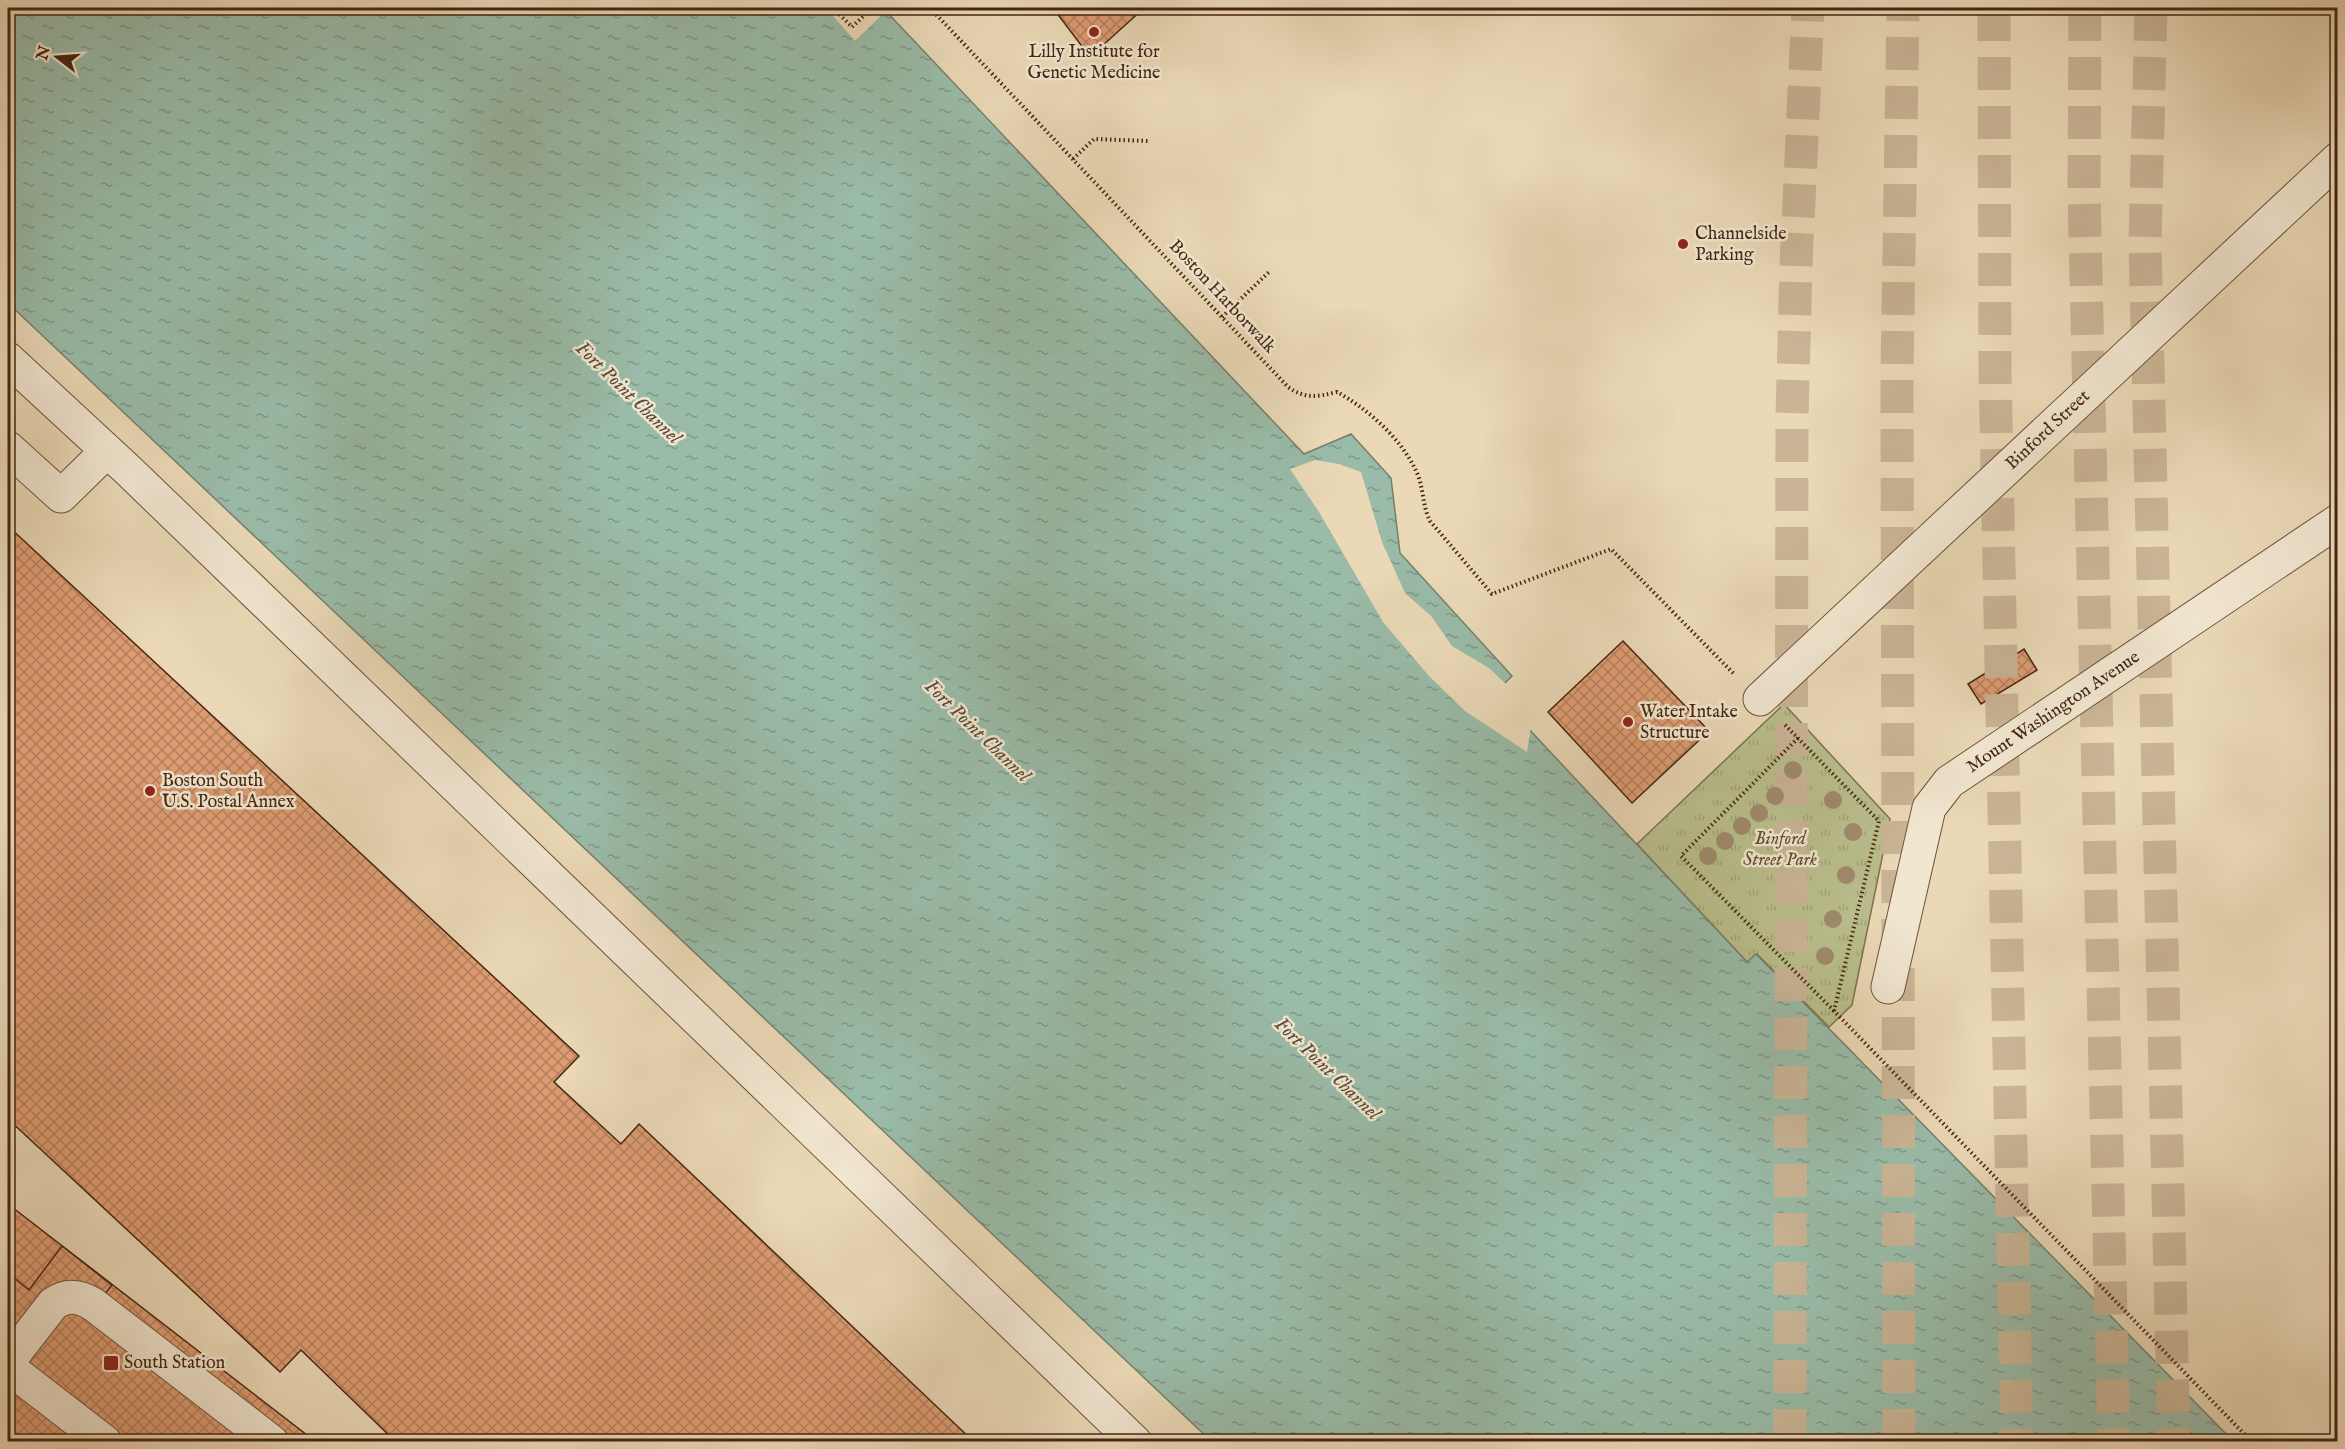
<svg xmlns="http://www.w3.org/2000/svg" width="2345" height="1449" viewBox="0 0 2345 1449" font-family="'IM FELL English',serif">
	<defs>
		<pattern id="park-tufts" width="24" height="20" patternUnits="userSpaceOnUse" patternTransform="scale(1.5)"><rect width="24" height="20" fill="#b9be8c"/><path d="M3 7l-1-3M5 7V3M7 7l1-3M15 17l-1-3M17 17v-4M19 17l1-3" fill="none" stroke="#a0a378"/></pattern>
		<pattern id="water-ripples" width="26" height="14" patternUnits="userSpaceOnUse" patternTransform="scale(1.5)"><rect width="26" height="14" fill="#99bba8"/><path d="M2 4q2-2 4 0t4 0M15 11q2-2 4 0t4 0" fill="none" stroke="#7f9887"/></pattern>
		<pattern id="building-cross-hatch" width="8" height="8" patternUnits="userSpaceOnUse" patternTransform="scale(1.5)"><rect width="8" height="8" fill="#de9c72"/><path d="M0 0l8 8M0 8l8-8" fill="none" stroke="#b67f5c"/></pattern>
	</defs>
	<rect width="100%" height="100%" fill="#ead8b6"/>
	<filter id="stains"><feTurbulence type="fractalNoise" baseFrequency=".00333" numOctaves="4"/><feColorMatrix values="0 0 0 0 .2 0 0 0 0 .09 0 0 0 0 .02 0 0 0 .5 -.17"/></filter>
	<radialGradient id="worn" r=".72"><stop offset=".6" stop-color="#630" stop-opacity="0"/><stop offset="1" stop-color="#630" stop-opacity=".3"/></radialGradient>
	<path fill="url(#park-tufts)" stroke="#7f724e" stroke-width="1.5" d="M 1784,704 L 1890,819 L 1852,1005 L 1829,1027 L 1757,954 L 1747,962 L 1637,844 Z"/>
	<path fill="url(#water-ripples)" stroke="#777f6c" stroke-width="1.5" d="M 8,8 L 883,8 L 1304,454 L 1351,434 L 1391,478 L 1400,553 L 1512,676 L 1495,693 L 1747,962 L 1756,954 L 2233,1441 L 1211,1441 L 8,303 Z"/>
	<g fill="#ead8b6">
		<path d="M 826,8 L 839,8 L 845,13 L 851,8 L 888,9 L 855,41 Z"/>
		<path d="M 1315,460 L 1339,464 L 1361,472 L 1382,542 L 1405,593 L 1431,616 L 1452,646 L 1489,668 L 1507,685 L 1499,692 L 1531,726 L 1527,752 L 1465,711 L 1429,676 L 1383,622 L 1319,512 L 1290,469 Z"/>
	</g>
	<g fill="url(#building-cross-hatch)" stroke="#452511" stroke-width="1.5">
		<path d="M 1053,8 L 1144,8 L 1090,57 Z"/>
		<path d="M 8,526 L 579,1056 L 554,1082 L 621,1144 L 639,1124 L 974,1442 L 396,1442 L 301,1350 L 280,1372 L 8,1119 Z"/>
		<path d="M 1623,641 L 1709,731 L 1632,803 L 1548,712 Z"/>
		<path d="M 2024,649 L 2037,670 L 1981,704 L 1968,684 Z"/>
		<path d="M 8,1204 L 316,1442 L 8,1442 Z"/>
		<path d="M 62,1246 L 112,1285 L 88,1316 L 252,1442 L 8,1442 L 8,1273 L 29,1290 Z"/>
	</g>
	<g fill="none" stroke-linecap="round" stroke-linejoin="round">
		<g stroke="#c9b495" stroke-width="33" stroke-dasharray="33 16" stroke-linecap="butt">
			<path d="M 1994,8 L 1995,372 L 2017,1442"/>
			<path d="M 2085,8 L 2084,193 L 2114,1442"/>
			<path d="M 2151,8 L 2145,242 L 2174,1442"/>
			<path d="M 1790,1442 L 1792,417 L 1796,265 L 1808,8"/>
			<path d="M 1899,1442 L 1897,373 L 1903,8"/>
		</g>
		<g stroke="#6e523a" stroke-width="35">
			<g id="minor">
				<path d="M 8,359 L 129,471 L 1135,1442"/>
				<path d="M 8,448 L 61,496 L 107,451"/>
				<path id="s1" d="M 1760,699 L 2338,159"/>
				<path id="s2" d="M 1888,987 L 1929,808 L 1949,782 L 2338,521"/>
				<path d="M 8,1362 L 53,1304 C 67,1294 80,1296 94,1305 L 272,1442"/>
				<path d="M 8,1367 L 105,1442"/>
			</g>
		</g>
		<g stroke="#452511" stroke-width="4" stroke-dasharray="1.5 3" stroke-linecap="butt">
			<path d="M 833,8 L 852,27 L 872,8"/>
			<path d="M 930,8 L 1288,387 C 1305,399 1317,397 1337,392 C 1368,409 1402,439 1417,473 C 1424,489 1422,505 1430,521 L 1492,594 L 1611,549 L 1735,675"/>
			<path d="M 1073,159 L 1094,139 L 1148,141"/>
			<path d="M 1222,317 L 1270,271"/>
			<path d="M 1785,725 L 1879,821 L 1834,1011 L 2252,1442"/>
			<path d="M 1798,738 L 1681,856 L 1834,1011"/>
		</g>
		<use href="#minor" stroke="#f1e6d0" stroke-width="33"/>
	</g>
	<g fill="#9f8a6c">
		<circle cx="1793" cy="770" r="9"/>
		<circle cx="1775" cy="796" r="9"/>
		<circle cx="1833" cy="800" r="9"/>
		<circle cx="1759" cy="813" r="9"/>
		<circle cx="1742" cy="826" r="9"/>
		<circle cx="1853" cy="832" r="9"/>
		<circle cx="1725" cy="841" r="9"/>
		<circle cx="1708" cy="856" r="9"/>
		<circle cx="1846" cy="875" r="9"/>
		<circle cx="1833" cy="919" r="9"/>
		<circle cx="1825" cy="956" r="9"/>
	</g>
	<g fill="#8f2418" stroke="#f1e6d0" stroke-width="2">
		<circle cx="1094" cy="32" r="6"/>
		<circle cx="1683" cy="244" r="6"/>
		<circle cx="1628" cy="722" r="6"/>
		<circle cx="150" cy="791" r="6"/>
		<rect x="103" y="1355" width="16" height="16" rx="3"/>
	</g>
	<g text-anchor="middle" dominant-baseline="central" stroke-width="5" stroke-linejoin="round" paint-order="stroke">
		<g font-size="18" fill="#452511" stroke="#f1e6d0" text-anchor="start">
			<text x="1094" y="52" text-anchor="middle">Lilly Institute for<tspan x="1094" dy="21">Genetic Medicine</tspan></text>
			<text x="1695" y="234">Channelside<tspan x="1695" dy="21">Parking</tspan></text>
			<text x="1640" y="712">Water Intake<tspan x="1640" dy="21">Structure</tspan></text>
			<text x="162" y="781">Boston South<tspan x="162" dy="21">U.S. Postal Annex</tspan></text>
			<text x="124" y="1363">South Station</text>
		</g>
		<g font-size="18" fill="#452511" stroke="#f1e6d0">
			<text transform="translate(1222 297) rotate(47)">Boston Harborwalk</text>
			<text stroke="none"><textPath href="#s1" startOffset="394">Binford Street</textPath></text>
			<text stroke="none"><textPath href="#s2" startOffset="342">Mount Washington Avenue</textPath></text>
		</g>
		<g font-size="18" font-style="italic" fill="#624b30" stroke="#f1e6d0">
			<text x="1780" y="839">Binford<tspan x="1780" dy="21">Street Park</tspan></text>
		</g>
		<g font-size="20" font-style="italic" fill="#5a4a37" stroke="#f1e6d0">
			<text transform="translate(628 393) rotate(44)">Fort Point Channel</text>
			<text transform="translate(977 731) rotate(44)">Fort Point Channel</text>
			<text transform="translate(1327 1069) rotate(44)">Fort Point Channel</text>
		</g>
	</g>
	<rect width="2345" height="1449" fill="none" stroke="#ead8b6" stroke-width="30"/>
	<rect x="9" y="9" width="2327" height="1431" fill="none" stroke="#452511" stroke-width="3"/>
	<rect x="15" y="15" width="2315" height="1419" fill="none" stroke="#452511" stroke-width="1.5"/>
	<g transform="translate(57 57) rotate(287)" stroke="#f1e6d0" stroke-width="4.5" paint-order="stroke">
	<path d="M0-4.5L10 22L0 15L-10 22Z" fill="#452511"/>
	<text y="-9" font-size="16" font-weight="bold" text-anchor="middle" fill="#452511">N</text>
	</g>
	<rect width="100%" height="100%" filter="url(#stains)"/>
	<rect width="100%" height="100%" fill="url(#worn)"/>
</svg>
